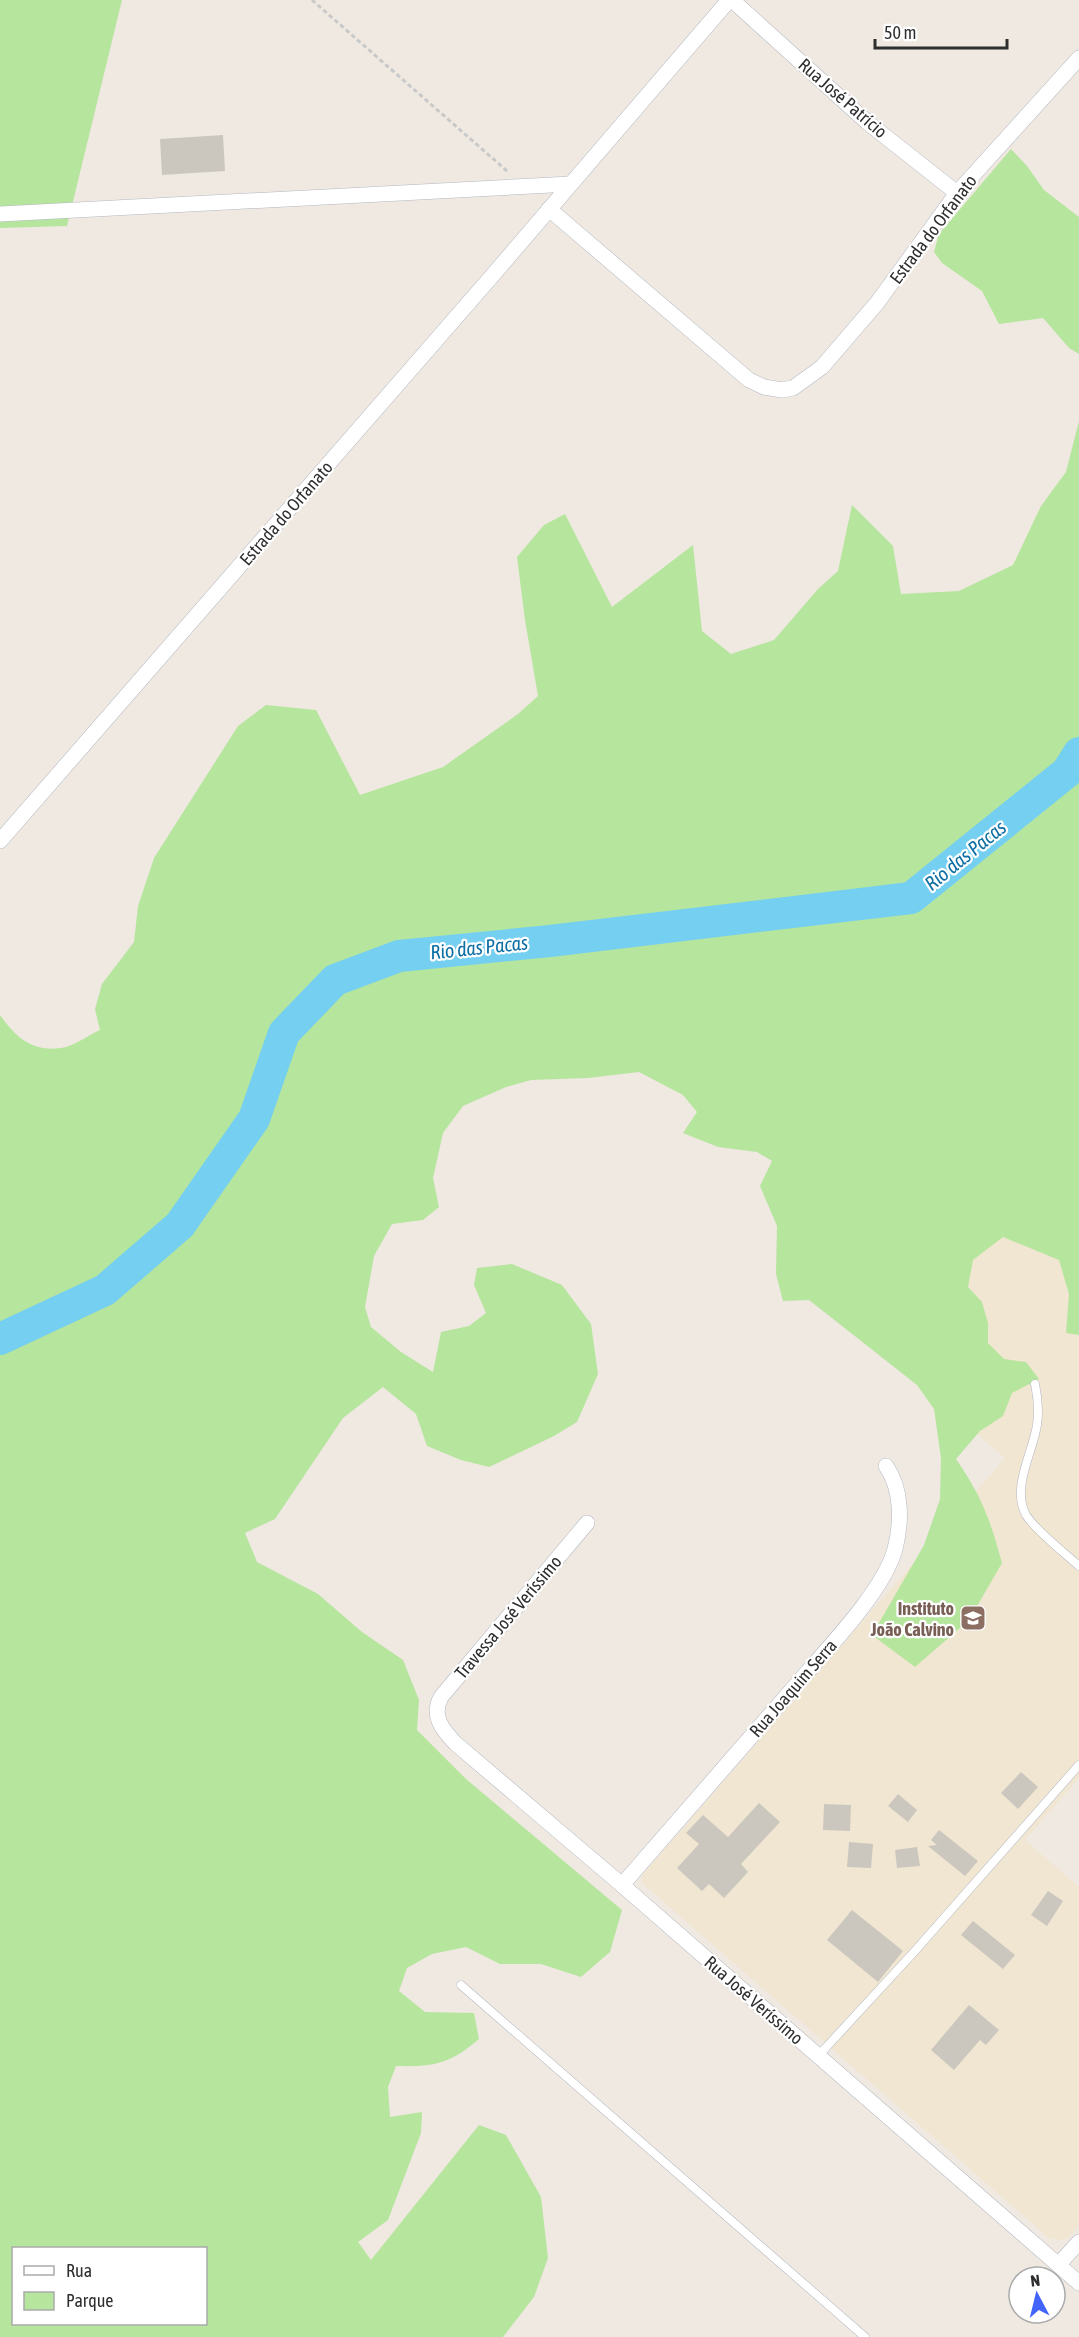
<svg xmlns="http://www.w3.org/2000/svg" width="1079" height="2337" viewBox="0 0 1079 2337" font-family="'Asap Condensed',sans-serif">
	<rect width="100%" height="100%" fill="#efe9e1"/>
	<path fill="#f0e6d1" d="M 1079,1188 L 1079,1778 L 1025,1840 L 1079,1887 L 1079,2226 L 1068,2238 L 1059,2240 L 1049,2238 L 642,1883 L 643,1874 L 1005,1458 L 851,1325 Z"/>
	<g fill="#b6e59e" fill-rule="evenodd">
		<path d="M 0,0 L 122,0 L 67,226 L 0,228 Z"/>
		<path d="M 1011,149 L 1027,166 L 1044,190 L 1079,217 L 1079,354 L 1069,348 L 1043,318 L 999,324 L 982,291 L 942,263 L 934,252 L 939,234 Z"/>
		<path d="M 1079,421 L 1079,1335 L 1066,1333 L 1069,1294 L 1059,1260 L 1003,1237 L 973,1260 L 968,1287 L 982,1302 L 988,1323 L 988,1343 L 1004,1359 L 1026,1362 L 1039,1379 L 1012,1393 L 1003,1416 L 980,1431 L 956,1459 C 982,1497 990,1519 1002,1563 L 969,1620 L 915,1667 L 872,1635 L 924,1545 L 940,1499 L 941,1458 L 934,1409 L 917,1385 L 809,1300 L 783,1301 L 776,1274 L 777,1226 L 760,1186 L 772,1161 L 757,1152 L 718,1147 L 683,1133 L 697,1112 L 683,1095 L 639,1072 L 588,1078 L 531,1080 L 506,1087 L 463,1106 L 443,1133 L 433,1178 L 439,1207 L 423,1220 L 392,1224 L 374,1256 L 365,1307 L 371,1327 L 401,1352 L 433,1372 L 441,1332 L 469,1326 L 486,1313 L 474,1285 L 477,1268 L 512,1264 L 562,1285 L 591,1324 L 598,1374 L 577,1422 L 554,1436 L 489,1467 L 461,1460 L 427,1446 L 416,1414 L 383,1387 L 343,1418 L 275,1519 L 245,1533 L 257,1562 L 318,1594 L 362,1632 L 403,1660 L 419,1700 L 417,1730 L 466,1779 L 622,1910 L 610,1952 L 581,1977 L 541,1964 L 500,1964 L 466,1947 L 432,1954 L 407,1968 L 399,1991 L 425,2012 L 474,2013 L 479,2039 C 450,2064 434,2067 396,2066 L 388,2087 L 390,2117 L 422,2112 L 421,2133 L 388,2220 L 358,2242 L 371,2260 L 479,2125 L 506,2135 L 541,2197 L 548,2258 L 534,2297 L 503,2337 L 0,2337 L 0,1015 C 17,1039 35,1054 66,1047 C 77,1044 89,1035 100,1030 L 95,1009 L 102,984 L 134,942 L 138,906 L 154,858 L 238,726 L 266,705 L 316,710 L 360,795 L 443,767 L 518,714 L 538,696 L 525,620 L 517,557 L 544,525 L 565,514 L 612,607 L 693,545 L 702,631 L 731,654 L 774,640 L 818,589 L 838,571 L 852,505 L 893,546 L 901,594 L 959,591 L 1013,565 L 1041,506 L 1066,472 ZM 14,2248 L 206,2248 L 206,2324 L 14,2324 Z"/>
	</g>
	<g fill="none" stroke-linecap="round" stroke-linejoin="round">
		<path stroke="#75cff0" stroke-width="32" d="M 0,1339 L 105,1290 L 180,1225 L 254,1119 L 284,1033 L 335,980 L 399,956 L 550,941 L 911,898 L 1067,772 L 1079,753"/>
	</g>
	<g fill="#cbc7bf">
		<path d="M 223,135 L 225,171 L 162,175 L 160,139 Z"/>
		<path d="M 1021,1772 L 1038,1787 L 1018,1809 L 1001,1793 Z"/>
		<path d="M 898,1794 L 917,1810 L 908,1822 L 888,1806 Z"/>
		<path d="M 759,1803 L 780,1822 L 741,1864 L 748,1872 L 724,1898 L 709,1884 L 702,1891 L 677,1868 L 699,1844 L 686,1833 L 703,1815 L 728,1837 Z"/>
		<path d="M 824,1804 L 851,1805 L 850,1831 L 823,1830 Z"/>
		<path d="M 939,1830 L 978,1861 L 965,1876 L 928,1846 L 937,1845 L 931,1840 Z"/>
		<path d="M 849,1842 L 873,1844 L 871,1868 L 847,1867 Z"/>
		<path d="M 917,1847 L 920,1866 L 897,1868 L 895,1850 Z"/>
		<path d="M 1048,1891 L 1063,1901 L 1047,1926 L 1031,1915 Z"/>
		<path d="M 852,1910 L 903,1951 L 878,1982 L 827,1940 Z"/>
		<path d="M 973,1921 L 1015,1955 L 1003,1969 L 961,1935 Z"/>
		<path d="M 969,2005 L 999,2030 L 986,2045 L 980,2040 L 954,2070 L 931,2050 Z"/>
	</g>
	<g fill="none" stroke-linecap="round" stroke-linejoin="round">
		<g stroke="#b4b7c1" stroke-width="9">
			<g id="lane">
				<path d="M 1035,1384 C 1038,1398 1039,1411 1037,1425 C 1033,1452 1011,1488 1026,1515 C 1036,1531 1065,1553 1079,1566"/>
				<path d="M 461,1985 L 865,2337"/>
				<path d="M 819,2055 L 914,1952 L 1079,1765"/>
			</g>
		</g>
		<g stroke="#b4b7c1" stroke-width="16">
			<g id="street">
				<path d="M 732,0 L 867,122 L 957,193"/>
				<path d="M 549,209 L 749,380 L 764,387 L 782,390 L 793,388 L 822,367 L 877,303 L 957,193 L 1079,58"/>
				<path d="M 0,214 L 571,184"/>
				<path d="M 0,841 L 492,276 L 729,0"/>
				<path d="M 587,1523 L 441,1697 C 431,1716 442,1729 455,1743 L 622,1885 L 1079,2283"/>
				<path d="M 622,1885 C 680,1818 738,1751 796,1685 C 825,1651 884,1591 895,1549 C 902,1522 902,1489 886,1466"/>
				<path d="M 1059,2264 L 1079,2242"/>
			</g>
		</g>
		<path stroke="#c9c9c9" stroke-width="3" stroke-dasharray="4.5 3" stroke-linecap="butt" d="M 312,0 L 507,171"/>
		<use href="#lane" stroke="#fff" stroke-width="8"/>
		<use href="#street" stroke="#fff" stroke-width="15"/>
	</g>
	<defs>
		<g id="university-square" transform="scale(1.35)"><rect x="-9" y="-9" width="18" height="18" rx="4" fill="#8d6e63" stroke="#fff"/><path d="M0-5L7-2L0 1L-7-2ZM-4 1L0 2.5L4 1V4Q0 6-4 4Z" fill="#fff"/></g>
	</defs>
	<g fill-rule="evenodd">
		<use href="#university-square" x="973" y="1618"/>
	</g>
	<g text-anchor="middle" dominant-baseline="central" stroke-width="4.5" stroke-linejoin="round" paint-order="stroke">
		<g font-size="18" fill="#2e2e2e" stroke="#fff">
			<text transform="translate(843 98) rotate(41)">Rua José Patrício</text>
			<text transform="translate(933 229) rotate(-53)">Estrada do Orfanato</text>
			<text transform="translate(286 513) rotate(-49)">Estrada do Orfanato</text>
			<text transform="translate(508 1617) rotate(-50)">Travessa José Veríssimo</text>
			<text transform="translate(793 1688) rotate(-49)">Rua Joaquim Serra</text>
			<text transform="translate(754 2000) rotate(41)">Rua José Veríssimo</text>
		</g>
		<g font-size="18" font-weight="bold" fill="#785e54" stroke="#fff" text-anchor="end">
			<text x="954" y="1608">Instituto<tspan x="954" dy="21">João Calvino</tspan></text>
		</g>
		<g font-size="20" font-style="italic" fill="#0d6fa3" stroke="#fff">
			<text transform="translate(965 855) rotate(-39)">Rio das Pacas</text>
			<text transform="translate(479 947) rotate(-6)">Rio das Pacas</text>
		</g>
	</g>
	<rect x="12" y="2247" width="195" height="78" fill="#ffffff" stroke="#ababab" stroke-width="1.5"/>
	<rect x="24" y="2266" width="30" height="9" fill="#ffffff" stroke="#ababab" stroke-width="1.5"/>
	<text x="66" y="2277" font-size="18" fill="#2e2e2e">Rua</text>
	<rect x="24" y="2292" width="30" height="18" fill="#b6e59e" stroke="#ababab" stroke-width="1.5"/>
	<text x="66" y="2307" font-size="18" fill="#2e2e2e">Parque</text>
	<g transform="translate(1037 2295) rotate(353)"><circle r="28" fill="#ffffff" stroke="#ababab" stroke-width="1.5"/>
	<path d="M0-4.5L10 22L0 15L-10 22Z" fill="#4264fb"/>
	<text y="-9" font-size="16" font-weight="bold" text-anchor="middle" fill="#2e2e2e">N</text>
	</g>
	<path d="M875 39v9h132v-9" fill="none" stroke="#2e2e2e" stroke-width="3"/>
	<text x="884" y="39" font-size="18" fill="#2e2e2e" stroke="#ffffff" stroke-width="4.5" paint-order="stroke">50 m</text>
</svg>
